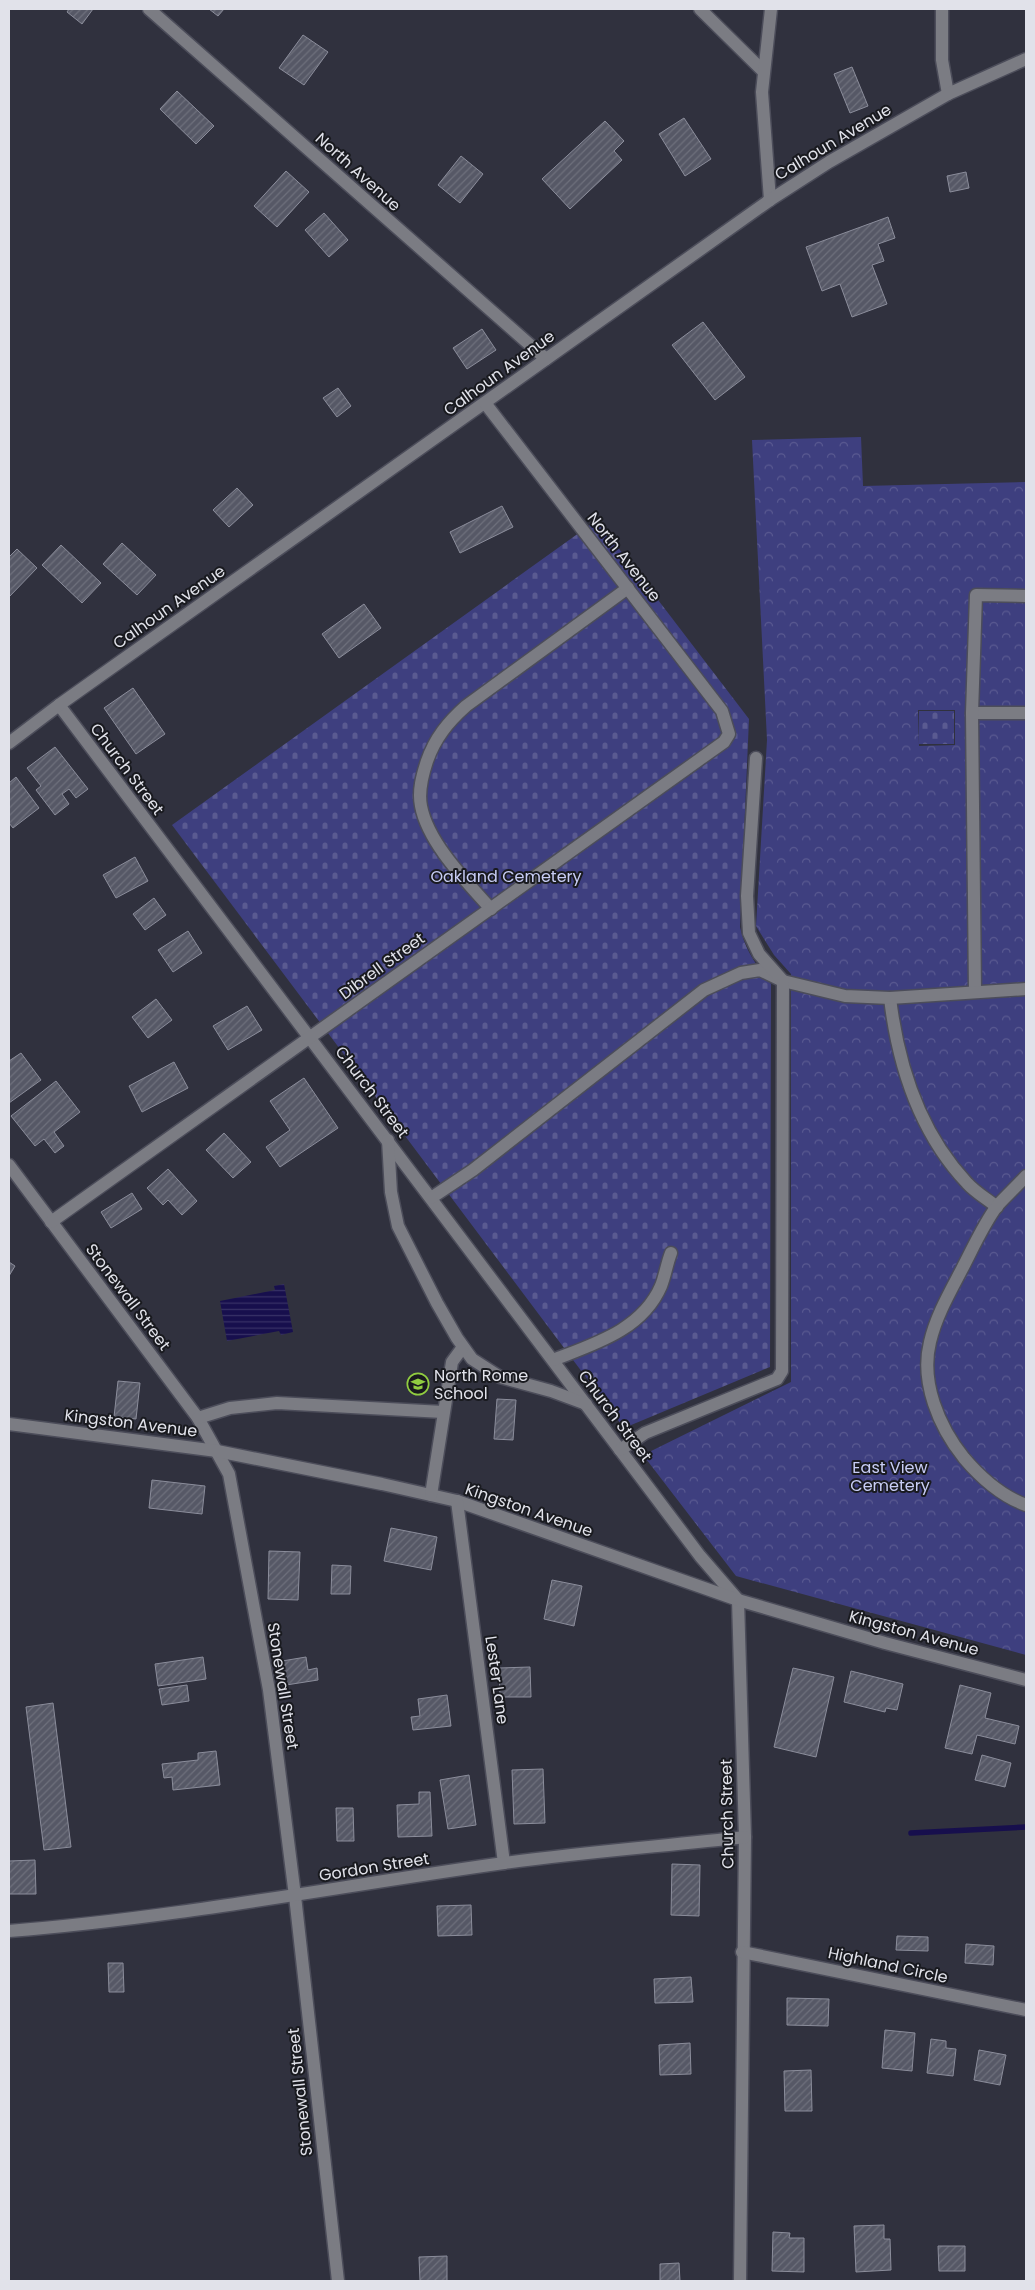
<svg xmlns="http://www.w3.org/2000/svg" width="1035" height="2290" viewBox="0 0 1035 2290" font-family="Poppins,sans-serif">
	<defs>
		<pattern id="cemetery-stones" width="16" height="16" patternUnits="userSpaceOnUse" patternTransform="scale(1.25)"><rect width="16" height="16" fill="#3e3f7f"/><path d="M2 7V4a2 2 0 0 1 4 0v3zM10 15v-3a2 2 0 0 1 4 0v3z" fill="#5a5a91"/></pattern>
		<pattern id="park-crowns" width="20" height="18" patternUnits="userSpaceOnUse" patternTransform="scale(1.25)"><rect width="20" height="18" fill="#3e3f7f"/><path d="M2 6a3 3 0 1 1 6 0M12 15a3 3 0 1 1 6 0" fill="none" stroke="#5a5a91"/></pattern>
		<pattern id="water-rules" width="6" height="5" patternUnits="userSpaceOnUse" patternTransform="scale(1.25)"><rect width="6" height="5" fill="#170f4d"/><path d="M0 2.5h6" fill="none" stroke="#383267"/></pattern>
		<pattern id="building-hatch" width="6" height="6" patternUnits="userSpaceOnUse" patternTransform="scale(1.25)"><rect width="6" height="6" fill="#565866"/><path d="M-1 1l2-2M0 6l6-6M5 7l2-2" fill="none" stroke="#6e707c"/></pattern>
	</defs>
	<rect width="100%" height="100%" fill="#30313e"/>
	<g fill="url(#cemetery-stones)">
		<path d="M 597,520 L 749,719 L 740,927 C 745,950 756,965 771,984 L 770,1367 L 624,1428 L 172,825 Z"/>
		<rect x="919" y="711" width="35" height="33"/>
	</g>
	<path fill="url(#park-crowns)" fill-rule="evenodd" d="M 861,437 L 863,486 L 1026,482 L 1026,1655 L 736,1576 L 643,1455 L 791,1382 L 791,974 L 774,955 L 756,926 L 767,740 L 752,440 ZM 918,710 L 955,710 L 955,745 L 919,746 Z"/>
	<path fill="url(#water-rules)" d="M 284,1284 L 293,1332 L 281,1335 L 279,1331 L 227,1341 L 220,1301 L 275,1290 L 274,1286 Z"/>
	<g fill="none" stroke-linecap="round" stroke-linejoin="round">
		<path stroke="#170f4d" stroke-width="5.5" d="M 911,1833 L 1026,1827"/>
	</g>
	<g fill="url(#building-hatch)" stroke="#8b8d9b">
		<path d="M 69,9 L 93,9 L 82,24 L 67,12 Z"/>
		<path d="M 209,9 L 224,9 L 218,16 Z"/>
		<path d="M 303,35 L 328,52 L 304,85 L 279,68 Z"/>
		<path d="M 852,67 L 868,106 L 850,113 L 834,74 Z"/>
		<path d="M 177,91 L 214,126 L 196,144 L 160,109 Z"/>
		<path d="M 684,118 L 711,159 L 685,176 L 659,134 Z"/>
		<path d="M 605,121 L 624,141 L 614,151 L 622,160 L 570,209 L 542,179 Z"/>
		<path d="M 461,156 L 483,174 L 460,203 L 438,185 Z"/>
		<path d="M 286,171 L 309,192 L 277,227 L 254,206 Z"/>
		<path d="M 966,172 L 969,188 L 950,192 L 947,176 Z"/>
		<path d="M 324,213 L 348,240 L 329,257 L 305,230 Z"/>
		<path d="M 888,217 L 895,238 L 878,244 L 884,261 L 872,265 L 887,304 L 852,317 L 840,284 L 822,291 L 806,247 Z"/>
		<path d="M 703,322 L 745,377 L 715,400 L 672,345 Z"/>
		<path d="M 482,329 L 496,350 L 467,369 L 453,348 Z"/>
		<path d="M 338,388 L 351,406 L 337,417 L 323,398 Z"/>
		<path d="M 237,488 L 253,505 L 229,527 L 213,510 Z"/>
		<path d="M 502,506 L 513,527 L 460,553 L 450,532 Z"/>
		<path d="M 122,543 L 156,575 L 137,595 L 103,564 Z"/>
		<path d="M 61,545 L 101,583 L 82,603 L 42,565 Z"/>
		<path d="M 17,549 L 37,568 L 9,597 L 9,557 Z"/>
		<path d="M 364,604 L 381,628 L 339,658 L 322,634 Z"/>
		<path d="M 133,688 L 165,734 L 136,754 L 104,708 Z"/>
		<path d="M 55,747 L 88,789 L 76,798 L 69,789 L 62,794 L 69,804 L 55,815 L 36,790 L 41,786 L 27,768 Z"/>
		<path d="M 16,777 L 39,808 L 13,828 L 9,823 L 9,783 Z"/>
		<path d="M 135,857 L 148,881 L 116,898 L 103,875 Z"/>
		<path d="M 154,898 L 166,915 L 145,930 L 133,914 Z"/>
		<path d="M 188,931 L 202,953 L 173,972 L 158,950 Z"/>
		<path d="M 156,999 L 172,1020 L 148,1038 L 132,1017 Z"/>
		<path d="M 247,1006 L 262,1030 L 228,1050 L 213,1026 Z"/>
		<path d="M 21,1053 L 41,1080 L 9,1103 L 9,1061 Z"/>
		<path d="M 174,1062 L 188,1088 L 142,1112 L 129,1086 Z"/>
		<path d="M 304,1078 L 338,1128 L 280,1167 L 266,1147 L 290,1130 L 270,1101 Z"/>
		<path d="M 56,1081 L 80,1112 L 54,1132 L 64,1146 L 55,1153 L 44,1139 L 35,1146 L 11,1116 Z"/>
		<path d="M 224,1133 L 251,1162 L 233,1178 L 206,1150 Z"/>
		<path d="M 168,1169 L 197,1201 L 182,1215 L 168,1200 L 163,1205 L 147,1188 Z"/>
		<path d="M 132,1193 L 142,1209 L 111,1228 L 101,1212 Z"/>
		<path d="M 9,1262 L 15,1266 L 9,1276 Z"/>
		<path d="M 118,1381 L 140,1383 L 136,1419 L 114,1417 Z"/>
		<path d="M 497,1399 L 516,1400 L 513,1440 L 494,1439 Z"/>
		<path d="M 152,1480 L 205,1486 L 202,1514 L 149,1508 Z"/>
		<path d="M 391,1528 L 437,1537 L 431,1570 L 384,1561 Z"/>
		<path d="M 269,1551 L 300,1552 L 298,1600 L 268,1599 Z"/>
		<path d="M 332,1565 L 351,1566 L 350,1594 L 331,1594 Z"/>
		<path d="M 552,1580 L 582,1586 L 574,1626 L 544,1619 Z"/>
		<path d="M 203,1657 L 206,1679 L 158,1686 L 155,1664 Z"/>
		<path d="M 306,1657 L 308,1670 L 317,1668 L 318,1680 L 286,1685 L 282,1661 Z"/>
		<path d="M 530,1667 L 531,1697 L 500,1697 L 499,1668 Z"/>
		<path d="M 793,1668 L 834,1677 L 816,1757 L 774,1747 Z"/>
		<path d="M 851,1671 L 903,1684 L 897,1710 L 886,1708 L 885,1712 L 844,1702 Z"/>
		<path d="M 187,1685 L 189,1701 L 162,1705 L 159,1689 Z"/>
		<path d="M 960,1685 L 991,1693 L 985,1718 L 1019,1726 L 1015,1744 L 977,1735 L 972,1754 L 945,1748 Z"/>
		<path d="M 447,1695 L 451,1726 L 413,1730 L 411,1717 L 420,1716 L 418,1699 Z"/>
		<path d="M 53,1703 L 71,1847 L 44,1850 L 26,1707 Z"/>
		<path d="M 216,1751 L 220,1785 L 173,1790 L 172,1777 L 164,1778 L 162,1764 L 198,1760 L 198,1753 Z"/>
		<path d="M 982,1755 L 1011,1763 L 1005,1787 L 975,1780 Z"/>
		<path d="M 543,1769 L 545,1823 L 514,1824 L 512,1770 Z"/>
		<path d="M 469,1775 L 476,1825 L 448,1829 L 440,1780 Z"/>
		<path d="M 419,1792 L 430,1792 L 432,1836 L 398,1837 L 397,1805 L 419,1804 Z"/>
		<path d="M 336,1808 L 353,1808 L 354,1841 L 337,1841 Z"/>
		<path d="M 35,1860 L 36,1894 L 9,1894 L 9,1861 Z"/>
		<path d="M 672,1864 L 700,1865 L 699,1916 L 671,1915 Z"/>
		<path d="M 471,1905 L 472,1935 L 438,1936 L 437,1906 Z"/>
		<path d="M 897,1936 L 928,1937 L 928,1951 L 896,1950 Z"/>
		<path d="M 966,1944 L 994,1946 L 993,1965 L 965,1963 Z"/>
		<path d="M 108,1963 L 123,1963 L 124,1992 L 109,1992 Z"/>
		<path d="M 691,1977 L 693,2002 L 655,2003 L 654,1979 Z"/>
		<path d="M 787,1998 L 829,1999 L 828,2026 L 787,2025 Z"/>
		<path d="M 885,2030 L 915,2033 L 912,2071 L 882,2068 Z"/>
		<path d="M 931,2039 L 946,2041 L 946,2048 L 956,2049 L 953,2076 L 927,2073 Z"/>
		<path d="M 690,2043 L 691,2074 L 660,2075 L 659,2045 Z"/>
		<path d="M 979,2050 L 1006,2055 L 1000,2085 L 974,2080 Z"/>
		<path d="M 811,2070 L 812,2111 L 785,2111 L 784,2071 Z"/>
		<path d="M 884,2225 L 884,2239 L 890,2239 L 891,2270 L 856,2272 L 854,2226 Z"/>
		<path d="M 773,2232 L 790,2233 L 789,2238 L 804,2238 L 804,2272 L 772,2271 Z"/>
		<path d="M 938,2246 L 965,2246 L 965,2271 L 939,2271 Z"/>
		<path d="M 447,2256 L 447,2281 L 420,2281 L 419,2257 Z"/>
		<path d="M 679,2263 L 680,2281 L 660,2281 L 660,2264 Z"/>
	</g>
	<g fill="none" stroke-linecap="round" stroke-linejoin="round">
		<g stroke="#4c4d5a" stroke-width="15">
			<g id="minor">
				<path d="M 149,9 L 546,359"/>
				<path d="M 700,9 L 763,71"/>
				<path d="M 942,9 L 942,60 L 948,94"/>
				<path d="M 770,200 L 762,92 L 771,9"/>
				<path d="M 59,705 L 700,1556 L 738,1600 L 745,1837 L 740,2281"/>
				<path d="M 972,713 L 1026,713"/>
				<path d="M 9,743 L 59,705 L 770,200 L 829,162 L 948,94 L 1026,59"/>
				<path d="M 491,909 C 466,881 428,843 421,806 C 418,791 422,776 427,761 C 435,738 448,722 466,706 L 628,588"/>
				<path d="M 975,991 L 972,713 L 976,595 L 1026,596"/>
				<path d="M 890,998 C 898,1065 920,1133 967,1183 C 975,1192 987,1199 997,1207"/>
				<path d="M 388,1140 L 391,1192 L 398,1226 L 437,1303 L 457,1338 L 472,1359 L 500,1377 L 551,1391 L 586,1404"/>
				<path d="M 9,1165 L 198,1418 L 229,1474 L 269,1690 L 295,1896 L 338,2281"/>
				<path d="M 1026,1176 C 1017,1186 1006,1196 997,1206 C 983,1225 973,1248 962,1269 C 950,1292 936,1316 930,1342 C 920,1382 939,1427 964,1458 C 981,1478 1001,1496 1026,1505"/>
				<path d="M 431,1198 L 473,1170 L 704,990 L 741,973 L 760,970 L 783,981 L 845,996 L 890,998 L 1026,989"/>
				<path d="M 51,1222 L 724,742 L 729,734 L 722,711 L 485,403"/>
				<path d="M 553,1360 C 594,1344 642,1330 661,1286 C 665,1276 667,1263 671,1253"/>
				<path d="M 198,1418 L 230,1408 L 277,1403 L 443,1412"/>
				<path d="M 9,1424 L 217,1451 L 382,1484 L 457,1501 L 738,1600 L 885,1643 L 1026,1680"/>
				<path d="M 620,1450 L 645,1433 L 777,1379 L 782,1371 L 783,981 L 759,954 L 749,933 L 747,896 L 756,758"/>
				<path d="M 431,1495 L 452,1362 L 463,1347"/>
				<path d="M 457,1501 L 504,1863"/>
				<path d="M 9,1931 C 175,1918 339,1886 504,1863 C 584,1852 665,1846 745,1837"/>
				<path d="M 742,1952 L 1026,2010"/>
			</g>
		</g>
		<use href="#minor" stroke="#7b7c83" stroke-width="12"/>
	</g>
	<defs>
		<g id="school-ring" transform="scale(1.125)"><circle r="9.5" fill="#191a1f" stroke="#91cd40" stroke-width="1.5"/><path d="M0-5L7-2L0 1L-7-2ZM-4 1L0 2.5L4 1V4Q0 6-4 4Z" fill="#91cd40"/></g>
	</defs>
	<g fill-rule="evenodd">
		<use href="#school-ring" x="418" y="1384"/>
	</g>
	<g text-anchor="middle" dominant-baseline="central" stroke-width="4" stroke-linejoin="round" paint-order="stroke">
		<g font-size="16" fill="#e1e2ea" stroke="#191a1f">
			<text transform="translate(833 142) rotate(-31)">Calhoun Avenue</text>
			<text transform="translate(358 172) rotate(42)">North Avenue</text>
			<text transform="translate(499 373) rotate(-36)">Calhoun Avenue</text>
			<text transform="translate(624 557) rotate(52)">North Avenue</text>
			<text transform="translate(169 607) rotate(-35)">Calhoun Avenue</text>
			<text transform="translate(127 769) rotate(53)">Church Street</text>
			<text transform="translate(382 966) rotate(-36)">Dibrell Street</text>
			<text transform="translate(372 1092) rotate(53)">Church Street</text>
			<text transform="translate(128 1297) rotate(53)">Stonewall Street</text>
			<text transform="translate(615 1416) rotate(53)">Church Street</text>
			<text transform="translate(131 1423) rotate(7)">Kingston Avenue</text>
			<text transform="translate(529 1510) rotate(19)">Kingston Avenue</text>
			<text transform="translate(914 1633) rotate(15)">Kingston Avenue</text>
			<text transform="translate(497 1680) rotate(82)">Lester Lane</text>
			<text transform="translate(283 1686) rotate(81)">Stonewall Street</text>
			<text transform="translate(727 1814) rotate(-91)">Church Street</text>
			<text transform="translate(374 1867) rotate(-9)">Gordon Street</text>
			<text transform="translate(888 1965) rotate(12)">Highland Circle</text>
			<text transform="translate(300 2092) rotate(-96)">Stonewall Street</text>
		</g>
		<g font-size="16" fill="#c8cdf5" stroke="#191a1f">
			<text x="506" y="876">Oakland Cemetery</text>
			<text x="890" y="1467">East View<tspan x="890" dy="18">Cemetery</tspan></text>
		</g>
		<g font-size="16" fill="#e1e2ea" stroke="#191a1f" text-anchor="start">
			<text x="434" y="1375">North Rome<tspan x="434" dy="18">School</tspan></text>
		</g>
	</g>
	<rect width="1035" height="2290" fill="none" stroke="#e1e2ea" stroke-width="20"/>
</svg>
